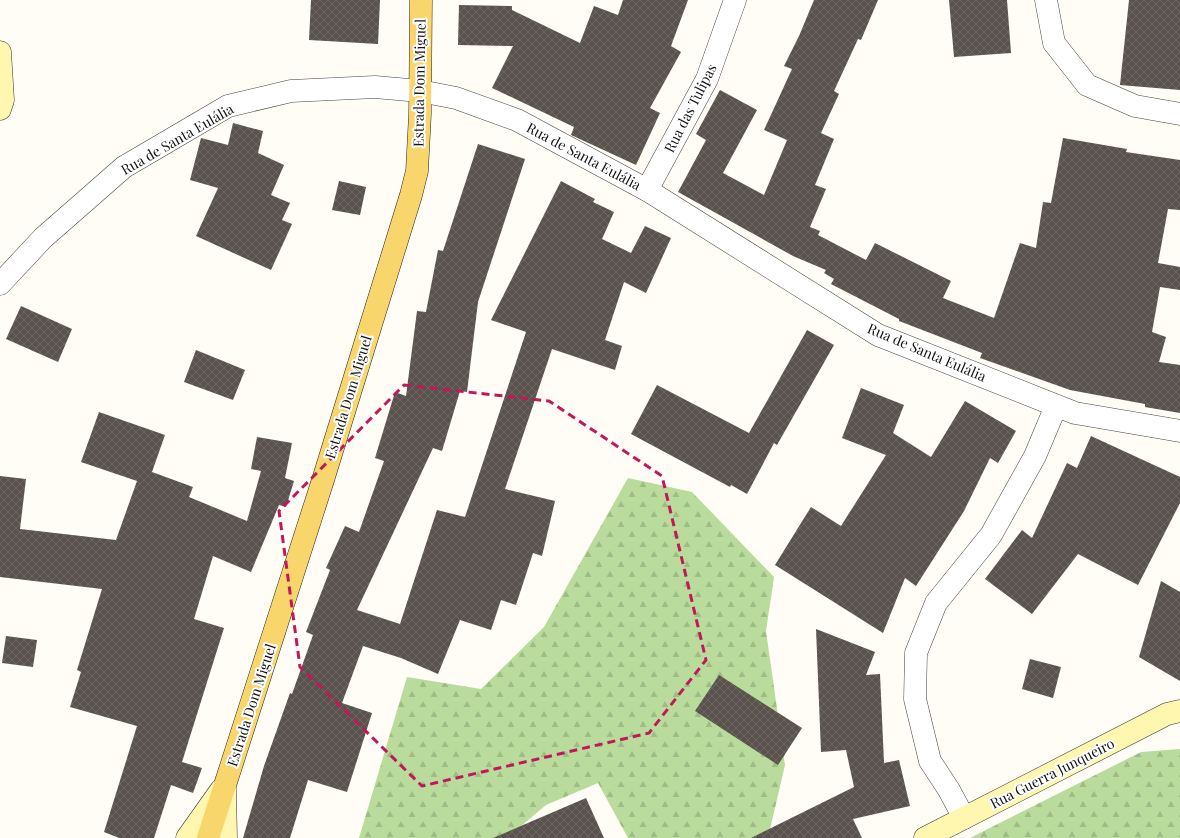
<svg xmlns="http://www.w3.org/2000/svg" width="1180" height="838" viewBox="0 0 1180 838" font-family="'Playfair Display',serif">
	<defs>
		<pattern id="forest-firs" width="22" height="20" patternUnits="userSpaceOnUse"><rect width="22" height="20" fill="#b9dc9c"/><path d="M5 1l3.5 6h-7zM16 11l3.5 6h-7z" fill="#9ebc85"/></pattern>
		<pattern id="building-cross-hatch" width="8" height="8" patternUnits="userSpaceOnUse"><rect width="8" height="8" fill="#5a524d"/><path d="M0 0l8 8M0 8l8-8" fill="none" stroke="#6d6662"/></pattern>
	</defs>
	<rect width="100%" height="100%" fill="#fffdf5"/>
	<g fill="url(#forest-firs)">
		<path d="M 628,478 L 692,492 L 774,577 L 766,631 L 785,765 L 768,838 L 628,838 L 598,783 L 546,805 L 507,838 L 359,838 L 407,677 L 481,689 L 544,627 Z"/>
		<path d="M 1180,749 L 1180,838 L 970,838 L 1141,752 Z"/>
	</g>
	<g fill="url(#building-cross-hatch)">
		<path d="M 311,0 L 380,0 L 378,44 L 309,40 Z"/>
		<path d="M 623,0 L 688,0 L 671,46 L 681,52 L 650,108 L 660,113 L 636,165 L 571,135 L 574,127 L 492,88 L 513,46 L 458,45 L 459,5 L 512,6 L 512,10 L 580,43 L 594,6 L 618,15 Z"/>
		<path d="M 814,0 L 878,0 L 861,40 L 858,39 L 834,91 L 839,94 L 821,133 L 834,139 L 815,185 L 826,189 L 810,227 L 820,231 L 818,235 L 866,260 L 875,243 L 951,281 L 943,298 L 994,318 L 1020,243 L 1036,248 L 1043,202 L 1051,203 L 1063,138 L 1127,149 L 1126,152 L 1180,160 L 1180,210 L 1168,209 L 1158,263 L 1180,267 L 1180,290 L 1160,287 L 1152,332 L 1166,337 L 1159,362 L 1180,365 L 1180,413 L 1145,407 L 1145,404 L 1070,390 L 980,358 L 982,353 L 899,321 L 899,319 L 831,284 L 834,279 L 824,273 L 826,270 L 793,256 L 678,192 L 706,140 L 696,134 L 720,90 L 757,110 L 723,173 L 764,195 L 787,140 L 764,130 L 792,69 L 784,66 L 799,36 Z"/>
		<path d="M 949,0 L 1007,0 L 1011,53 L 954,57 Z"/>
		<path d="M 1129,0 L 1180,0 L 1180,90 L 1120,85 Z"/>
		<path d="M 233,123 L 263,131 L 258,153 L 284,165 L 271,195 L 290,203 L 282,220 L 292,224 L 271,270 L 196,236 L 218,188 L 190,180 L 201,138 L 228,145 Z"/>
		<path d="M 478,144 L 525,159 L 478,302 L 467,392 L 460,391 L 442,451 L 433,448 L 357,610 L 400,624 L 437,510 L 465,517 L 526,332 L 491,320 L 561,181 L 595,199 L 593,202 L 614,212 L 602,239 L 631,253 L 645,226 L 671,238 L 646,293 L 624,282 L 605,340 L 622,346 L 615,370 L 552,349 L 505,489 L 555,501 L 542,556 L 533,553 L 516,605 L 501,600 L 491,630 L 460,620 L 438,674 L 401,658 L 363,646 L 342,703 L 372,713 L 347,792 L 308,780 L 290,838 L 243,838 L 264,766 L 290,693 L 292,694 L 313,635 L 306,632 L 330,570 L 326,568 L 345,526 L 359,532 L 384,461 L 375,458 L 395,392 L 406,396 L 417,311 L 426,312 L 438,250 L 443,251 Z"/>
		<path d="M 339,181 L 366,187 L 360,215 L 332,210 Z"/>
		<path d="M 21,306 L 72,329 L 58,362 L 6,339 Z"/>
		<path d="M 807,330 L 834,345 L 777,445 L 774,443 L 747,494 L 731,485 L 730,487 L 631,434 L 657,385 L 749,433 Z"/>
		<path d="M 196,350 L 245,370 L 233,400 L 184,382 Z"/>
		<path d="M 861,388 L 904,405 L 893,433 L 931,457 L 965,401 L 1016,431 L 998,463 L 990,458 L 964,511 L 916,586 L 905,578 L 883,633 L 775,565 L 811,507 L 841,526 L 886,455 L 842,438 Z"/>
		<path d="M 99,412 L 165,435 L 152,472 L 193,487 L 189,497 L 247,521 L 261,471 L 251,469 L 257,437 L 292,443 L 285,478 L 294,481 L 286,507 L 279,505 L 251,572 L 213,556 L 194,619 L 224,628 L 182,762 L 202,768 L 193,793 L 171,785 L 154,838 L 119,838 L 104,832 L 137,726 L 70,707 L 81,672 L 77,670 L 102,589 L 0,577 L 0,476 L 26,479 L 20,529 L 116,540 L 137,481 L 81,462 Z"/>
		<path d="M 1091,436 L 1180,477 L 1180,503 L 1138,585 L 1078,554 L 1032,614 L 985,579 L 1022,530 L 1032,538 L 1067,463 L 1077,468 Z"/>
		<path d="M 1161,581 L 1180,592 L 1180,681 L 1139,657 Z"/>
		<path d="M 816,629 L 875,652 L 866,675 L 880,674 L 884,763 L 899,760 L 910,806 L 853,819 L 862,838 L 751,838 L 854,787 L 846,750 L 821,752 Z"/>
		<path d="M 6,636 L 37,640 L 33,667 L 2,663 Z"/>
		<path d="M 1030,659 L 1061,667 L 1053,698 L 1022,689 Z"/>
		<path d="M 719,675 L 802,728 L 778,765 L 695,711 Z"/>
		<path d="M 586,798 L 604,838 L 493,838 Z"/>
	</g>
	<g fill="none" stroke-linecap="round" stroke-linejoin="round">
		<g stroke="#444" stroke-width="23">
			<g id="street">
				<path d="M 1046,0 L 1054,43 L 1087,85 L 1135,106 L 1180,114"/>
				<path d="M 647,190 L 707,79 L 735,0"/>
				<path d="M 0,284 L 43,238 L 124,167 L 228,106 L 291,91 L 375,87 L 420,91 L 456,98 L 517,120 L 647,190 L 878,335 L 1075,413 L 1180,431"/>
				<path d="M 964,818 L 949,790 L 930,761 L 915,699 L 916,653 L 936,603 L 991,535 L 1035,456 L 1056,406"/>
			</g>
		</g>
		<g stroke="#333" stroke-width="23">
			<g id="secondary">
				<path d="M 0,52 L 3,100 L 0,109"/>
				<path d="M 225,790 L 226,838"/>
				<path d="M 187,838 L 221,790"/>
				<path d="M 925,838 L 1167,714 L 1180,711"/>
			</g>
		</g>
		<g stroke="#222" stroke-width="23">
			<path id="primary" d="M 208,838 L 323,480 L 411,195 L 417,171 L 420,114 L 421,0"/>
		</g>
		<use href="#street" stroke="#fff" stroke-width="22"/>
		<use href="#secondary" stroke="#fff6b0" stroke-width="22"/>
		<use href="#primary" stroke="#f9d66b" stroke-width="22"/>
	</g>
	<path fill="none" stroke="#c2185b" stroke-width="3" stroke-dasharray="8 5" stroke-linejoin="round" d="M 404,385 L 549,401 L 662,476 L 706,660 L 649,733 L 422,786 L 300,667 L 279,511 Z"/>
	<g text-anchor="middle" dominant-baseline="central" stroke-width="4" stroke-linejoin="round" paint-order="stroke">
		<g font-size="14" fill="#111" stroke="#fff">
			<text transform="translate(419 83) rotate(-89)">Estrada Dom Miguel</text>
			<text transform="translate(690 108) rotate(-63)">Rua das Tulipas</text>
			<text transform="translate(177 139) rotate(-30)">Rua de Santa Eulália</text>
			<text transform="translate(584 156) rotate(28)">Rua de Santa Eulália</text>
			<text transform="translate(927 352) rotate(23)">Rua de Santa Eulália</text>
			<text transform="translate(348 397) rotate(-73)">Estrada Dom Miguel</text>
			<text transform="translate(251 705) rotate(-72)">Estrada Dom Miguel</text>
			<text transform="translate(1052 773) rotate(-27)">Rua Guerra Junqueiro</text>
		</g>
	</g>
</svg>
